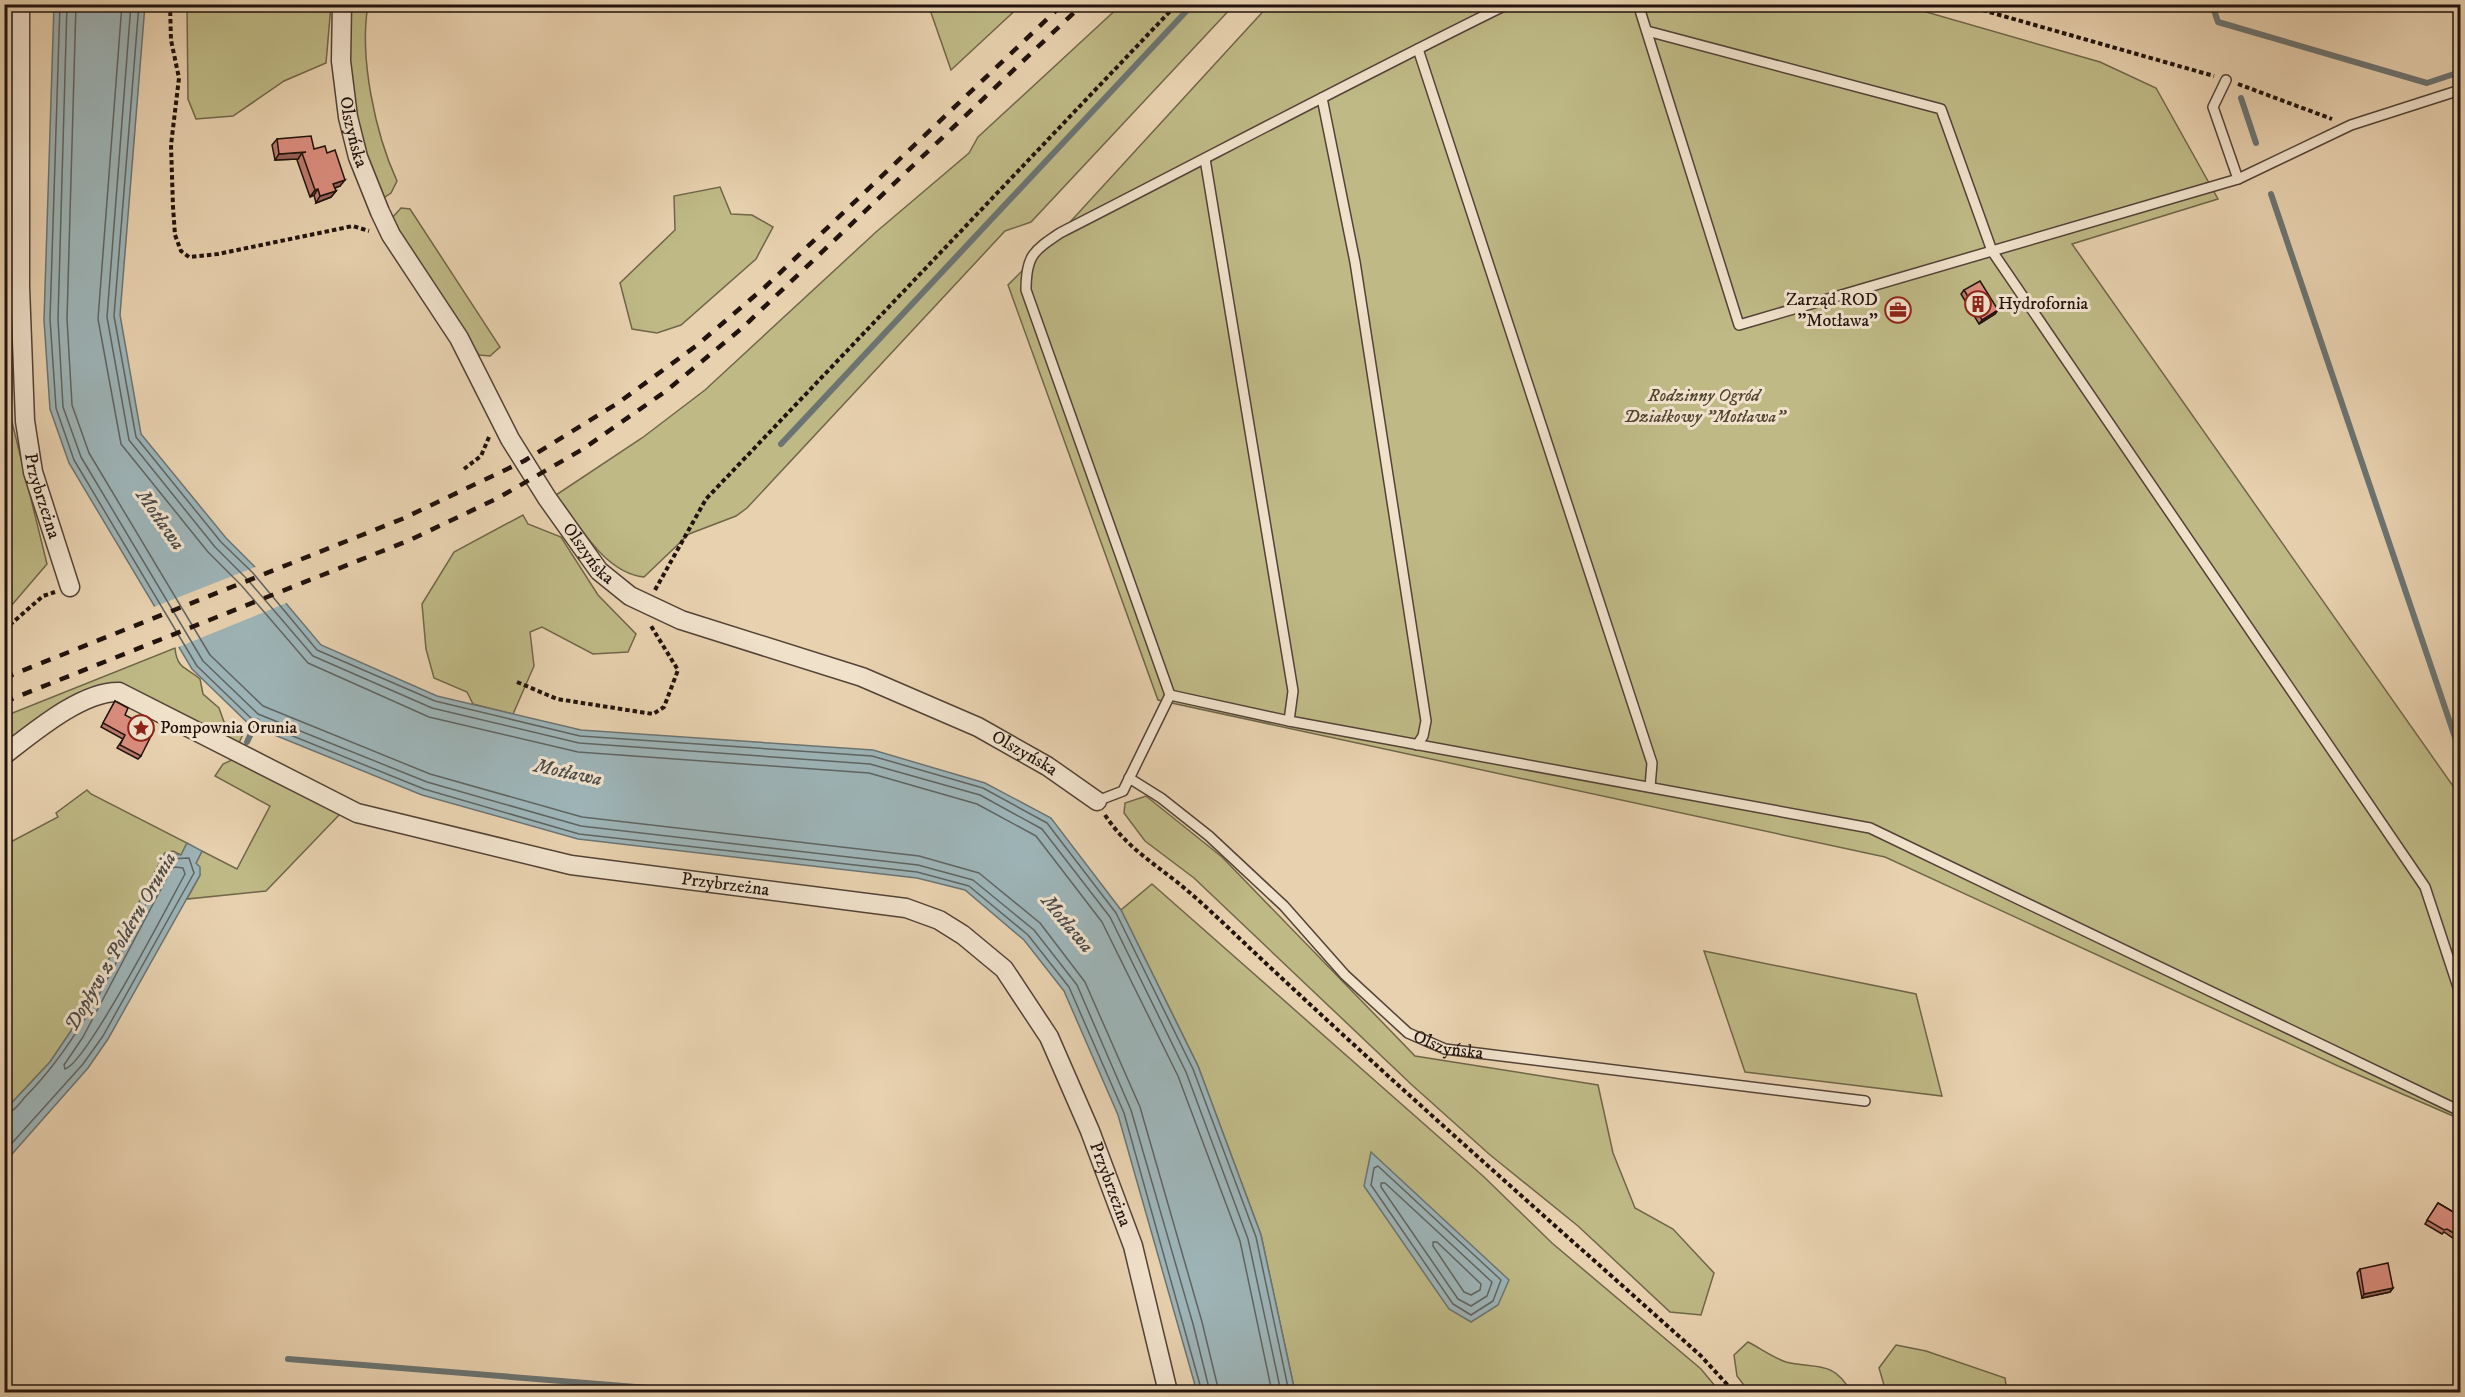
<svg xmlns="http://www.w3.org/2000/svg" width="2465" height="1397" viewBox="0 0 2465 1397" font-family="'IM FELL DW Pica',serif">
	<rect width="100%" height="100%" fill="#e8d1af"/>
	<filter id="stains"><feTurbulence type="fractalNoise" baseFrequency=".00333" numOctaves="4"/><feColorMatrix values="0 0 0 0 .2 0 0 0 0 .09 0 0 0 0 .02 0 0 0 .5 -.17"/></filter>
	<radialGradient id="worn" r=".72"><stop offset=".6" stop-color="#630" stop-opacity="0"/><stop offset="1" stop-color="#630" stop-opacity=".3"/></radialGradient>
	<g fill="#beb985" stroke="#706649" stroke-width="1.5">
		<path d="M 928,4 L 1021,4 L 1021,5 L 951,70 Z"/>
		<path d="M 187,5 L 331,5 L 326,63 L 284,81 L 233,116 L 196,119 L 188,99 Z"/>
		<path d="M 349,5 L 368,5 C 359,57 375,133 397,181 L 391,193 L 382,199 C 356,139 345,70 349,5 Z"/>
		<path d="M 1121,5 L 1234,5 L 1031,222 L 1005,231 L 747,508 L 736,516 L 689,534 L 644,577 C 604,573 579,524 556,495 L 642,438 L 705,390 L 876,232 L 969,153 L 978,137 Z"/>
		<path d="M 1269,5 L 1902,5 L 2100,62 L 2156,88 L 2218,199 L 2072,244 L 2460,796 L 2460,1119 L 2338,1066 L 1885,857 L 1158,700 L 1008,285 L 1060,233 Z"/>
		<path d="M 720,187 L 731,214 L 752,215 L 773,227 L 756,259 L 681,325 L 657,333 L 632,329 L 620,283 L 675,230 L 674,196 Z"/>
		<path d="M 401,208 L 410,209 L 500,347 L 490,356 L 479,355 L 391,219 Z"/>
		<path d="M 4,355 L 12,369 L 11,418 L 47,564 L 5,613 Z"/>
		<path d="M 523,515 L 528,524 L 561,537 L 598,595 L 636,634 L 628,652 L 593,654 L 542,627 L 530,632 L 534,666 L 513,714 L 473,704 L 467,692 L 434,678 L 426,649 L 422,604 L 454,552 Z"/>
		<path d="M 175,648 C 177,670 187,667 200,679 L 203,694 L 219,708 L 224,722 L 244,732 L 238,745 L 134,690 L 5,739 L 5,716 Z"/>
		<path d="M 234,759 L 341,813 L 266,891 L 187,899 L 200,875 L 196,863 L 202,851 L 237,869 L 270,806 L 215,776 L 223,764 Z"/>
		<path d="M 87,790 L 91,794 L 187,843 L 181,855 L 173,851 L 165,853 L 71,1031 L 50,1062 L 5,1110 L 5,845 L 58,817 L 56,813 Z"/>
		<path d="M 1146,796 L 1222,857 L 1415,1056 L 1598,1085 L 1613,1153 L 1635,1208 L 1673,1229 L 1714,1273 L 1701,1315 L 1670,1312 L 1578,1226 L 1489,1154 L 1412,1085 L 1194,878 L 1145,841 L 1124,813 L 1125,803 Z"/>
		<path d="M 1152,884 L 1483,1176 L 1552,1243 L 1701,1369 L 1720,1392 L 1295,1392 L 1261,1235 L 1198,1066 L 1121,910 Z"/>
		<path d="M 1704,951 L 1916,994 L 1942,1096 L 1745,1072 Z"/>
		<path d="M 1748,1342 C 1760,1348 1774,1358 1786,1362 C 1814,1369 1833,1359 1851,1392 L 1749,1392 L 1737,1376 L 1734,1355 Z"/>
		<path d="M 1896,1345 L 1926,1351 L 2005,1378 L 2007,1392 L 1886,1392 L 1879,1368 Z"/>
	</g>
	<g fill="#9db4b7" stroke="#6b7473" stroke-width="1.5">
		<path d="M 54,5 L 145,5 L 120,315 L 141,434 L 226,538 L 257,569 L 321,645 L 437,696 L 581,730 L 873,750 L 985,783 L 1051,818 L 1121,910 L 1198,1066 L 1261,1235 L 1295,1392 L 1197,1392 L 1118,1115 L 1064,991 L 1024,940 L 965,890 L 917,878 L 578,839 L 422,795 L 250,725 L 192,669 L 69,463 L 50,409 L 44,320 Z"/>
		<path d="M 187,843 L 202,851 L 196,863 L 200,867 L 200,875 L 108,1039 L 88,1068 L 5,1162 L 5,1110 L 50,1062 L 71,1031 L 165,853 L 181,855 Z"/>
		<path d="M 1371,1152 L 1509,1280 L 1498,1305 L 1471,1322 L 1449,1309 L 1364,1186 Z"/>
	</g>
	<path fill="#e8d1af" d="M 258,566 L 289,602 L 176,648 L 151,608 Z"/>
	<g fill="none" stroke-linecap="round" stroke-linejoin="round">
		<g stroke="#5f6462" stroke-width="1.5">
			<path d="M 60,4 L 50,319 L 56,408 L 74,460 L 197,666 L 253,720 L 424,789 L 579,834 L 917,872 L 969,886 L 1028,935 L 1069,987 L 1124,1113 L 1202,1392"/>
			<path d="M 67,4 L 58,319 L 63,407 L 81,457 L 203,661 L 258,714 L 427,782 L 581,826 L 918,865 L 973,880 L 1034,930 L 1077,985 L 1131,1110 L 1193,1324 L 1210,1392"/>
			<path d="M 76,4 L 67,319 L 72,405 L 89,453 L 210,655 L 263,706 L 430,774 L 582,817 L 919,856 L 979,873 L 1040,923 L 1085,982 L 1140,1107 L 1202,1322 L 1219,1392"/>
			<path d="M 122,4 L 98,319 L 121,444 L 208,552 L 241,585 L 308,663 L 429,717 L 578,752 L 869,773 L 977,804 L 1036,836 L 1102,922 L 1178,1076 L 1240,1241 L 1272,1392"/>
			<path d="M 131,4 L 107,317 L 129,440 L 215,547 L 247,579 L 313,656 L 432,708 L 579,743 L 870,764 L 980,795 L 1042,829 L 1110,917 L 1186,1072 L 1248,1239 L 1281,1392"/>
			<path d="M 139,4 L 114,316 L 136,437 L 221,542 L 253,573 L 317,650 L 435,701 L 580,736 L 872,756 L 983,788 L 1047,823 L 1116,913 L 1193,1069 L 1256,1237 L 1289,1392"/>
			<path d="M 175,867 L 183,868 L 185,874 C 169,903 86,1064 65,1069 L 64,1065 L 83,1037 L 172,868 Z"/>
			<path d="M 4,1114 C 13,1113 19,1104 25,1097 C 88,1034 127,938 169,859 L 189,858 L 194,873 L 103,1036 L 83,1064 L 4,1152"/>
			<path d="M 1378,1166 L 1501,1280 L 1493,1301 L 1471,1315 L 1453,1304 L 1371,1185 L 1374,1168 Z"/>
			<path d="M 1381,1183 L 1385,1183 L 1492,1282 L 1487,1296 L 1471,1306 L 1458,1299 L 1381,1187 Z"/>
			<path d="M 1433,1242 L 1437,1242 L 1481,1284 L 1480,1290 L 1471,1295 L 1464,1292 L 1433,1246 Z"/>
		</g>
		<g stroke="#6b7473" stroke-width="6">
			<path d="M 2212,4 L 2218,22 L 2427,83 L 2460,72"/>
			<path d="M 2241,98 L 2256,143"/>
			<path d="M 2271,194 L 2460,752"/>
			<path d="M 781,444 L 1193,4"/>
			<path d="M 247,742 L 257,721"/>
			<path d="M 288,1359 L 699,1392"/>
		</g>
		<g stroke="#534236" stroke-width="12">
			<g id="lane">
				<path d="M 1638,4 L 1739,325 L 2238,179 L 2213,107 L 2226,80"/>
				<path d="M 1647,31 L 1941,109 L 1992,251 L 2425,887 L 2460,993"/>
				<path d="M 1418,49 L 1652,763 L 1650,787"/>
				<path d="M 1322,98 L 1355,262 L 1426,721 L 1423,736 L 1417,745"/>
				<path d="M 1205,159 L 1293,691 L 1289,721"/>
				<path d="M 4,169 L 20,170"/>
				<path d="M 2238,179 L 2351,125 L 2460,90"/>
				<path d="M 1170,695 L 1289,721 L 1870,828 L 2460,1111"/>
				<path id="s1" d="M 1129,778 L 1161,798 L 1209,836 L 1284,906 L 1345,975 L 1408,1033 L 1445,1049 L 1865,1101"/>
				<path d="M 1097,801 L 1123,791 L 1170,695 L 1026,290 C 1026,256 1033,251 1060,233 C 1209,157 1357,78 1508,4"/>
			</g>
		</g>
		<g stroke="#534236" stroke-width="21">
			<g id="street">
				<path id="s2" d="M 20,4 L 20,287 L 25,421 L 33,472 L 70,587"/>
				<path id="s3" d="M 342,4 L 341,61 L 348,117 L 358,157 L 380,212 L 391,235 L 459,338 L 510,439 L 547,498 L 599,571 L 630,596 L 681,620 L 862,677 L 978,727 L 1047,766 L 1097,801"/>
				<path id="s4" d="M 4,755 C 34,732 82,691 119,692 L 357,813 L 571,865 L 906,908 L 939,920 L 963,935 L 1004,969 L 1049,1037 L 1090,1131 L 1133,1246 L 1168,1392"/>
			</g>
		</g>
		<g stroke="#21130d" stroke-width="4" stroke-dasharray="4.5 3" stroke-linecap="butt">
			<path d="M 170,4 L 171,40 L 179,78 L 171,145 L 173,207 L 175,235 L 181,251 L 189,257 L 218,254 L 353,226 L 369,231"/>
			<path d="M 1961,4 L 2214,76"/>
			<path d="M 2238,84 L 2332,119"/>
			<path d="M 464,469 L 481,456 L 489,437"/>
			<path d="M 655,590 L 706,499 L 1177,4"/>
			<path d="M 4,630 L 43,596 L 55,592"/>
			<path d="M 517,682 L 557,699 L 653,714 L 664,707 L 678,670 L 651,626"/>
			<path d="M 1105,815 C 1124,844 1150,861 1177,882 C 1198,899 1218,918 1238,937 C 1389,1080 1546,1217 1701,1356 L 1734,1392"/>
		</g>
		<use href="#lane" stroke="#f0e1cb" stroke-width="9"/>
		<use href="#street" stroke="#f0e1cb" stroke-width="18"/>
		<g stroke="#21130d" stroke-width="4.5" stroke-dasharray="10 10" stroke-linecap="butt">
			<path d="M 4,678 L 402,519 L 524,461 L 618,403 L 696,346 L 765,287 L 1063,4"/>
			<path d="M 4,702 L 410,540 L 498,498 L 583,449 L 666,391 L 741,329 L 1083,4"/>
		</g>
	</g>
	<g fill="#bb796c" stroke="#21130d" stroke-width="1.5">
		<path d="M 277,139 L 314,149 L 340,186 L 335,188 L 336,191 L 331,197 L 316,203 L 314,195 L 310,197 L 297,160 L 298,159 L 275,160 L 272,145 Z"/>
		<path d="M 1964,290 L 1998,310 L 1995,314 L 1979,324 L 1961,294 Z"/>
		<path d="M 115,701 L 125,715 L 141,756 L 138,759 L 117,748 L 123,739 L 101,727 Z"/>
		<path d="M 2438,1203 L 2460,1216 L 2460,1243 L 2444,1232 L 2442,1234 L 2425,1224 Z"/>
		<path d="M 2360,1269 L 2393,1288 L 2390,1292 L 2362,1298 L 2357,1273 Z"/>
	</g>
	<g fill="#996358" stroke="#21130d" stroke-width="1.5">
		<path d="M 306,152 L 302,153 L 298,159 L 275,160 L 279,154 Z"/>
		<path d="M 345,180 L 340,186 L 329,190 L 333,184 Z"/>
		<path d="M 318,189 L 314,195 L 310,197 L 315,190 Z"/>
		<path d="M 336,191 L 331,197 L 316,203 L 320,196 Z"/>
		<path d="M 1998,310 L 1995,314 L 1979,324 L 1982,320 Z"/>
		<path d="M 2393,1288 L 2390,1292 L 2362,1298 L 2364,1294 Z"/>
	</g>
	<g fill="#da8d7e" stroke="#21130d" stroke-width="1.5">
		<path d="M 311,136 L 314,149 L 325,146 L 327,153 L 335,150 L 345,180 L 333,184 L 336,191 L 320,196 L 318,189 L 315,190 L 302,153 L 306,152 L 279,154 L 277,139 Z"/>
		<path d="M 1980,281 L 1998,310 L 1982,320 L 1964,290 Z"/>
		<path d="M 115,701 L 128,708 L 125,715 L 154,730 L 141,756 L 120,745 L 125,735 L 103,723 Z"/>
		<path d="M 2438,1203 L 2460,1216 L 2460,1237 L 2447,1229 L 2444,1230 L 2427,1220 Z"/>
		<path d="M 2388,1263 L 2393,1288 L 2364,1294 L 2360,1269 Z"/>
	</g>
	<defs>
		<g id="building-ring" transform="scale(1.35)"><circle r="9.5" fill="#f0e1cb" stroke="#8f2418" stroke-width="1.5"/><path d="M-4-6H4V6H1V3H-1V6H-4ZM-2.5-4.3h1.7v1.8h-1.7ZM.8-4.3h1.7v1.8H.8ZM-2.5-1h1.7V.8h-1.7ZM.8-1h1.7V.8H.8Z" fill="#8f2418"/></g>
		<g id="office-ring" transform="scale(1.35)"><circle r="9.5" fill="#f0e1cb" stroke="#8f2418" stroke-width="1.5"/><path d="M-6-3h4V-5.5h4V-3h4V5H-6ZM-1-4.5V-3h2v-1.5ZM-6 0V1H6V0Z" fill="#8f2418"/></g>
		<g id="sight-ring" transform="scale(1.35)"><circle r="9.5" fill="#f0e1cb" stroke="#8f2418" stroke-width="1.5"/><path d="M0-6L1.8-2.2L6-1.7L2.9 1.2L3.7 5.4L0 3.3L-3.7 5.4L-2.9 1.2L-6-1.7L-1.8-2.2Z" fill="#8f2418"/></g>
	</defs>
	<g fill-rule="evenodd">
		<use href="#building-ring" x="1978" y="304"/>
		<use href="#office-ring" x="1898" y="310"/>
		<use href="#sight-ring" x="141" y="728"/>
	</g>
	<g text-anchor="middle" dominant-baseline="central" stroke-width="6" stroke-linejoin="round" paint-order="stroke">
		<g font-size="18" fill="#21130d" stroke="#f0e1cb">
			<text stroke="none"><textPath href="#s3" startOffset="129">Olszyńska</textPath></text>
			<text stroke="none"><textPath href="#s2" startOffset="494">Przybrzeżna</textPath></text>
			<text stroke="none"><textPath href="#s3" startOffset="615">Olszyńska</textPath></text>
			<text stroke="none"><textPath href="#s3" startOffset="1101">Olszyńska</textPath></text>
			<text stroke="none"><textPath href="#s4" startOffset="776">Przybrzeżna</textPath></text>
			<text stroke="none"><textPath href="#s1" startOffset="422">Olszyńska</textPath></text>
			<text stroke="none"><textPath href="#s4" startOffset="1316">Przybrzeżna</textPath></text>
		</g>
		<g font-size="18" fill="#21130d" stroke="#f0e1cb" text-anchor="start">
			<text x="1878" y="300" text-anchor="end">Zarząd ROD<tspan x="1878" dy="21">"Motława"</tspan></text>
			<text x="1998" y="304">Hydrofornia</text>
			<text x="160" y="728">Pompownia Orunia</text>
		</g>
		<g font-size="18" font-style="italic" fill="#504531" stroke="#f0e1cb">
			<text x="1704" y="396">Rodzinny Ogród<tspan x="1704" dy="21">Działkowy "Motława"</tspan></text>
		</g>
		<g font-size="20" font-style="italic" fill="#4c4b48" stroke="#f0e1cb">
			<text transform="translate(160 520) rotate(55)">Motława</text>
			<text transform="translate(568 773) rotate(12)">Motława</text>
			<text transform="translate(1067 924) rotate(50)">Motława</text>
			<text transform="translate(121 942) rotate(-60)">Dopływ z Polderu Orunia</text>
		</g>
	</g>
	<rect width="2465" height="1397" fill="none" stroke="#e8d1af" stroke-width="24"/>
	<rect x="6" y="6" width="2453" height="1385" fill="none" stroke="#21130d" stroke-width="3"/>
	<rect x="12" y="12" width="2441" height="1373" fill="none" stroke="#21130d" stroke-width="1.5"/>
	<rect width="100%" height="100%" filter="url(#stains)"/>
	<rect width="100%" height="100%" fill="url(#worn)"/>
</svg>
